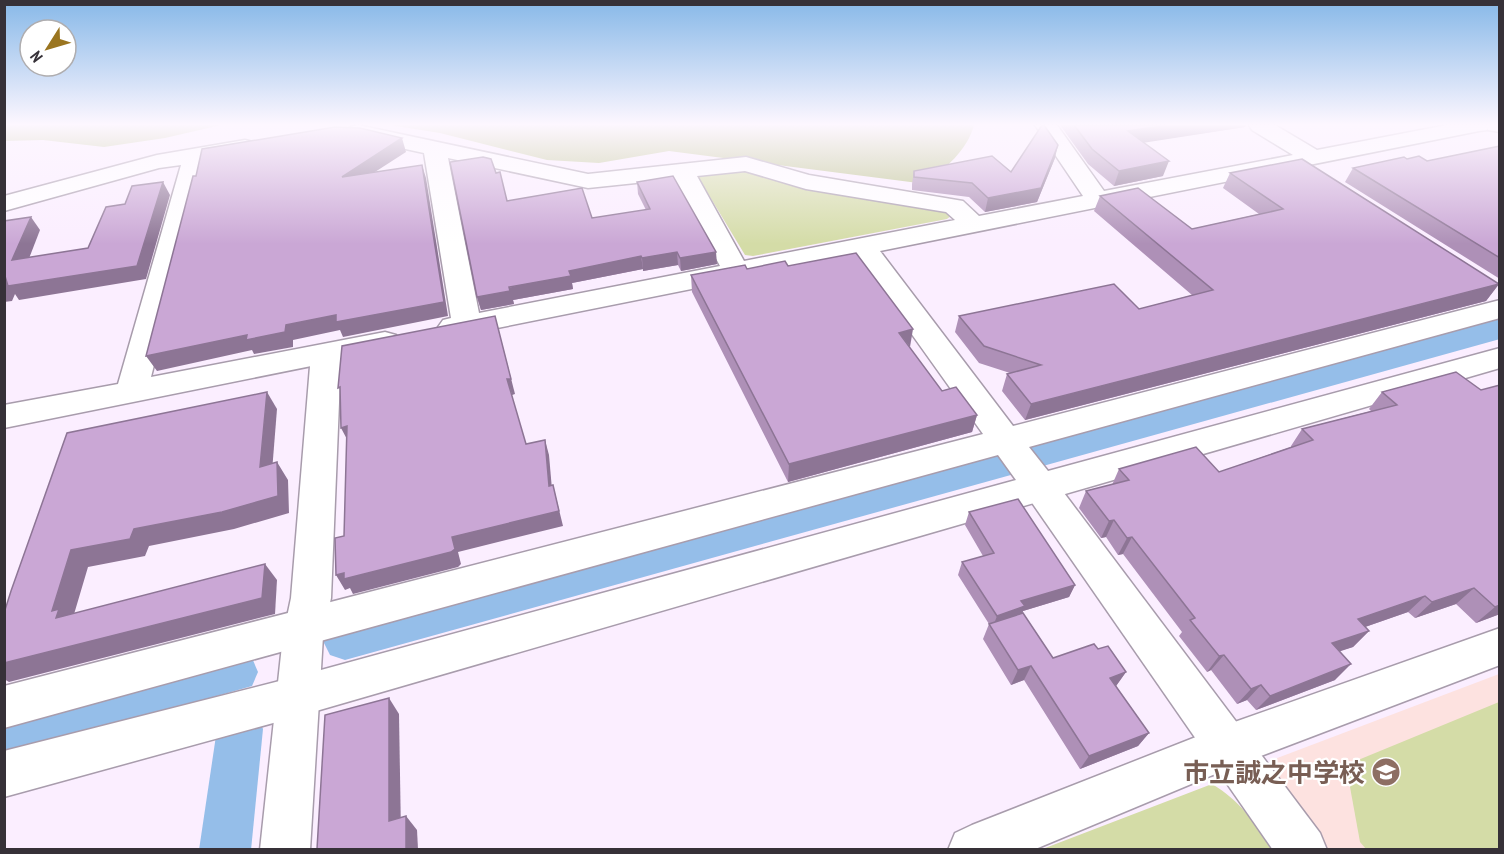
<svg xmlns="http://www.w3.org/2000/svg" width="1504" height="854" viewBox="0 0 1504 854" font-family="'PT Sans Narrow','Noto Sans JP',sans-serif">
	<rect width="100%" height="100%" fill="#fbeeff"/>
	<path fill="#fde2e0" d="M 1499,674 L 1499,849 L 1321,849 L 1273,785 L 1272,760 Z"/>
	<g fill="#d4dca7">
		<path d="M 740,170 L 806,190 L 944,211 L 952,215 L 947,219 L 753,256 L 745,255 L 698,177 Z"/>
		<path d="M 1499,702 L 1499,849 L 1366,849 L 1360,842 L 1346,765 Z"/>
		<path d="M 1212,784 C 1241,801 1254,823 1273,849 L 1040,850 Z"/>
	</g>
	<g fill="#bac28a">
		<path d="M 4,125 L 221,125 L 165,138 L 104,147 L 43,140 L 5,141 Z"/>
		<path d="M 390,125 L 974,125 C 967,151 946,167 926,184 L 669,151 L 599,163 L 547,160 L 440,133 Z"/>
	</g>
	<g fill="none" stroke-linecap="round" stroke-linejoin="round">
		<g fill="#95bee9" fill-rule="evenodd">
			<path d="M 1500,319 L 1500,339 L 345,660 L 330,655 L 323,641 L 330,627 L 345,622 Z"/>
			<path d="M 236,652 L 252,658 L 258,672 L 252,686 L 4,757 L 4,711 Z"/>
			<path d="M 240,706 L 256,713 L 263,729 L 251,850 L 199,850 L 217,729 L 224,713 Z"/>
		</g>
		<g stroke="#a89cac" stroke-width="3">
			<g id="street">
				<path d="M 358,125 L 588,174 L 746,157 L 809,175 L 963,201 L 979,216 L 1083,196 L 1035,125 L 1057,125 L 1104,191 L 1293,155 L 1252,130 L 1249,125 L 1275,125 L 1317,150 L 1447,125 L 1490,125 L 1487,130 L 1479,131 L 880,251 L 1013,426 L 1500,300 L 1500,318 L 1029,447 L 1048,471 L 1500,348 L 1500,368 L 299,716 L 4,797 L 4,751 L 299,676 L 1016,480 L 998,455 L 4,728 L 4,686 L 983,434 L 856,256 L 467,334 L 453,336 L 443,334 L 438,327 L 443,320 L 451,318 L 424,153 L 350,137 L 347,132 L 350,127 ZM 448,158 L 588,188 L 674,179 L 720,266 L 479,313 ZM 745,171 L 806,189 L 946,212 L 955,220 L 744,261 L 697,176 Z"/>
				<path d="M 245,140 L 253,142 L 256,147 L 253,152 L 205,161 L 151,377 L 385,332 L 396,335 L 400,342 L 396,349 L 4,428 L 4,405 L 118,384 L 181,165 L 159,168 L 4,211 L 4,196 L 157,155 Z"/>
				<path d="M 1500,628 L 1500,665 L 1232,767 L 1033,850 L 948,850 L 955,833 L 972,825 L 1229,724 Z"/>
			</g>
		</g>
		<g stroke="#a89cac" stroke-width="3">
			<g id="secondary">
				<path d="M 1485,125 L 1500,125 L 1500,132 L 1488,130 Z"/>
				<path d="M 326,344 L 337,347 L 341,354 L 331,598 L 323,636 L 310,850 L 260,850 L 283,636 L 291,598 L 311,354 L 315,347 Z"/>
				<path d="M 1040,473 L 1052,477 L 1320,833 L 1327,850 L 1273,850 L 1028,497 L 1022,487 L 1028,477 Z"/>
			</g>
		</g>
		<use href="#street" fill="#fff" fill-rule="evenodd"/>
		<use href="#secondary" fill="#fff" fill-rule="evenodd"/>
	</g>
	<g fill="#ae90b7">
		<path d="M 1060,125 L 1246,125 L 1245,127 L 1144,142 L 1163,176 L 1114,186 L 1088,164 Z"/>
		<path d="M 1500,146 L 1500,279 L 1345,182 L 1353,168 L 1407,159 L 1427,161 Z"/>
		<path d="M 1055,158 L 1037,202 L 985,212 L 969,197 L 912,190 L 912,184 L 914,171 L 1011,172 Z"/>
		<path d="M 496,173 L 507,201 L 592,218 L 646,210 L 638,194 L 637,182 L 717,264 L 681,271 L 678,265 L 643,271 L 643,269 L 572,283 L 573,289 L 513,300 L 514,304 L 481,310 L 477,297 Z"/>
		<path d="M 1230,173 L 1499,284 L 1486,301 L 1025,420 L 1002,391 L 1007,374 L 1010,373 L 979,363 L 955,332 L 959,316 L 1139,309 L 1192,295 L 1094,211 L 1100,196 L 1192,229 L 1259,214 L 1223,188 Z"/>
		<path d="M 788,266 L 909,347 L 942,391 L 977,415 L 972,432 L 788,482 L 692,292 L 691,275 L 747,269 Z"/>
		<path d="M 1456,372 L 1500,614 L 1476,623 L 1456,604 L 1415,618 L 1408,612 L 1365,627 L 1369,631 L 1353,647 L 1339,651 L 1335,680 L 1256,710 L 1247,700 L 1237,704 L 1211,670 L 1207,672 L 1179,636 L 1182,632 L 1123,554 L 1118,555 L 1106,537 L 1101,538 L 1079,508 L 1086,491 L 1112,485 L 1119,469 L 1219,472 L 1291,447 L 1291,446 L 1302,429 L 1371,411 L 1369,409 L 1382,392 Z"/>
		<path d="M 969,512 L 1075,585 L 1069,597 L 1023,611 L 1023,613 L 1053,658 L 1098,649 L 1126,672 L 1116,686 L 1149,733 L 1138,746 L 1080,769 L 1024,680 L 1011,685 L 983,639 L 989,624 L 958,575 L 962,562 L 983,556 L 965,525 Z"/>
	</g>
	<g fill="#8d7595">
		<path d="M 1168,125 L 1246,125 L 1245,127 L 1123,146 L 1128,131 Z"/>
		<path d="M 402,138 L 406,152 L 347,190 L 342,177 Z"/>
		<path d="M 1058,145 L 1055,158 L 1037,202 L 985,212 L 988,198 Z"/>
		<path d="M 1169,161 L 1163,176 L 1114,186 L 1119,171 Z"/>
		<path d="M 422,165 L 426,178 L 448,316 L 343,337 L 340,330 L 293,340 L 293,347 L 254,354 L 252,350 L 157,371 L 146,356 Z"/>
		<path d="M 163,182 L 170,195 L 146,279 L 19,300 L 15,294 L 12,301 L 4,302 L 4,278 L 5,276 L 137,266 Z"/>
		<path d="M 31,217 L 40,230 L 23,274 L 12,260 Z"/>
		<path d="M 677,252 L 678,265 L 643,271 L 642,258 Z"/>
		<path d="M 716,252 L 717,264 L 681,271 L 680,258 Z"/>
		<path d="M 641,256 L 643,269 L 572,283 L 573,289 L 513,300 L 514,304 L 481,310 L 477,297 L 569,271 Z"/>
		<path d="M 1499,284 L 1486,301 L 1025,420 L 1031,404 Z"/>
		<path d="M 495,316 L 515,394 L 512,395 L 507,379 Z"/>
		<path d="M 913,329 L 910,347 L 899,333 Z"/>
		<path d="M 267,392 L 277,409 L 271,484 L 260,467 Z"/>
		<path d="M 977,415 L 972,432 L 788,482 L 789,464 Z"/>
		<path d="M 347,426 L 349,443 L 341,428 Z"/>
		<path d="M 545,440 L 549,455 L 553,501 L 549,486 Z"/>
		<path d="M 277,462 L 288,480 L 289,513 L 234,529 L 149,546 L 145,556 L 88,567 L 72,621 L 56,618 L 52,611 L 71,550 L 134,529 Z"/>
		<path d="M 553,485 L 563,526 L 458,552 L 461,564 L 458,567 L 353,594 L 350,588 L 345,590 L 336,575 L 452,537 Z"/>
		<path d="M 1114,520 L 1106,537 L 1101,538 L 1109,521 Z"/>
		<path d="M 1132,537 L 1123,554 L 1118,555 L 1127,538 Z"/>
		<path d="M 265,564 L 277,580 L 275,614 L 9,682 L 4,679 L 4,663 Z"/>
		<path d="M 1075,585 L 1069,597 L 1023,611 L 1020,619 L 992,629 L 997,616 L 1021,601 Z"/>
		<path d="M 1474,588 L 1456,604 L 1415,618 L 1432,602 Z"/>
		<path d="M 1425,596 L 1408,612 L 1342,635 L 1358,619 Z"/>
		<path d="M 1500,605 L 1500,614 L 1476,623 L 1495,607 Z"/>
		<path d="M 1369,631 L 1353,647 L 1317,659 L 1332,643 Z"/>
		<path d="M 1224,655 L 1211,670 L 1207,672 L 1219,656 Z"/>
		<path d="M 1351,664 L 1335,680 L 1256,710 L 1270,696 Z"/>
		<path d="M 1031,666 L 1024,680 L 1011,685 L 1018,670 Z"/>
		<path d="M 1126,672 L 1116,686 L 1110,678 Z"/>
		<path d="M 1261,685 L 1247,700 L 1237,704 L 1251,689 Z"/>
		<path d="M 389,698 L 399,714 L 401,835 L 389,821 Z"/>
		<path d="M 1149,733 L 1138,746 L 1080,769 L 1089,756 Z"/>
		<path d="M 406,816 L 417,830 L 418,849 L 406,849 Z"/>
	</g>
	<g fill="#caa7d5" stroke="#8d7595" stroke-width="1.5">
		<path d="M 1042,125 L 1044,125 L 1058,145 L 1041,188 L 988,198 L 972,183 L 914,177 L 914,171 L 992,156 L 1011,172 Z"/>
		<path d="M 1074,125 L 1168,125 L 1128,131 L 1169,161 L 1119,171 L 1092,149 Z"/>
		<path d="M 335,127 L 360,128 L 402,138 L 342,177 L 422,165 L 444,302 L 336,322 L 336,315 L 286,325 L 285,332 L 246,340 L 247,335 L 146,356 L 193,176 L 196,176 L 202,149 Z"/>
		<path d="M 1500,146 L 1500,258 L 1353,168 L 1404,157 L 1407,159 L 1419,156 L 1427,161 Z"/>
		<path d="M 483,157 L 491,159 L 496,173 L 500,172 L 507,201 L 582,188 L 592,218 L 650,209 L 637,182 L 673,176 L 716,252 L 680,258 L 677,252 L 642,258 L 641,256 L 569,271 L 571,276 L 509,287 L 510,291 L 477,297 L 450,162 Z"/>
		<path d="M 1302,159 L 1499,284 L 1031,404 L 1007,374 L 1041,365 L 984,346 L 959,316 L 1114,284 L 1139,309 L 1213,290 L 1100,196 L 1138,188 L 1192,229 L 1283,209 L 1230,173 Z"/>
		<path d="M 163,182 L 137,266 L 8,286 L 5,276 L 4,278 L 4,221 L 31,217 L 12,260 L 88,248 L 106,207 L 125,204 L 132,186 Z"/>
		<path d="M 856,253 L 913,329 L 899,333 L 942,391 L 956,387 L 977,415 L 789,464 L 691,275 L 745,265 L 747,269 L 785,261 L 788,266 Z"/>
		<path d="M 495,316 L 511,379 L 507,379 L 526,444 L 545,440 L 549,486 L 553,485 L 559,511 L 452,537 L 455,549 L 451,552 L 344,579 L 344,573 L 336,575 L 335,538 L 344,536 L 347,426 L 341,428 L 340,387 L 338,388 L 342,346 Z"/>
		<path d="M 1456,372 L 1481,390 L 1500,385 L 1500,605 L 1495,607 L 1474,588 L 1432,602 L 1425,596 L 1358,619 L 1369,631 L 1332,643 L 1351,664 L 1270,696 L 1261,685 L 1251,689 L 1224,655 L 1219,656 L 1190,620 L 1195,618 L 1132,537 L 1127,538 L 1114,520 L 1109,521 L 1086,491 L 1129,480 L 1119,469 L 1196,447 L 1219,472 L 1313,440 L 1302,429 L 1397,405 L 1382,392 Z"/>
		<path d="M 267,392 L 260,467 L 277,462 L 278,496 L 222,512 L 134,529 L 130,539 L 71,550 L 52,611 L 59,609 L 56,618 L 265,564 L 262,598 L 4,663 L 4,613 L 11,591 L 67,433 Z"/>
		<path d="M 1018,499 L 1075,585 L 1021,601 L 1025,606 L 997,616 L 962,562 L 994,553 L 969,512 Z"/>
		<path d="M 1023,613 L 1053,658 L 1094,644 L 1098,649 L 1108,646 L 1126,672 L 1110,678 L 1149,733 L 1089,756 L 1031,666 L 1018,670 L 989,624 Z"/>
		<path d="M 389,698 L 389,821 L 406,816 L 406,849 L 317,849 L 325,715 Z"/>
	</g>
	<linearGradient id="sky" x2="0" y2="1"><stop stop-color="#87b8e8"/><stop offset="0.51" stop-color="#fdf7ff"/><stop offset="1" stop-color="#fdf7ff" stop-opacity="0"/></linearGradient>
	<rect width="1504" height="244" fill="url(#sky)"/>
	<defs>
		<g id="school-disc" transform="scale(1.5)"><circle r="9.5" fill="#8d6e63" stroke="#fff"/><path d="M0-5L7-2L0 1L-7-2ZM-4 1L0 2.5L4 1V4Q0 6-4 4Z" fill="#fff"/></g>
	</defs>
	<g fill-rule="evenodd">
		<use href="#school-disc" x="1386" y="772"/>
	</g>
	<g text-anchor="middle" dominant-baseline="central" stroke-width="4.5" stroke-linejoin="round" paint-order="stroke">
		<g font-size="26" font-weight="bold" fill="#785e54" stroke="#fff" text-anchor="end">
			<text x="1365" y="772">市立誠之中学校</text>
		</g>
	</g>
	<rect width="1504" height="854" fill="none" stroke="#363138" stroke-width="12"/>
	<g transform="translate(48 48) rotate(233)"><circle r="28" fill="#ffffff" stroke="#afadaf" stroke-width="1.5"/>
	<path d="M0-4.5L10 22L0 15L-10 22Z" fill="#9a7520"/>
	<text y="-9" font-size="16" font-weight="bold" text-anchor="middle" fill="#363138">N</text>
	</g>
</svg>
